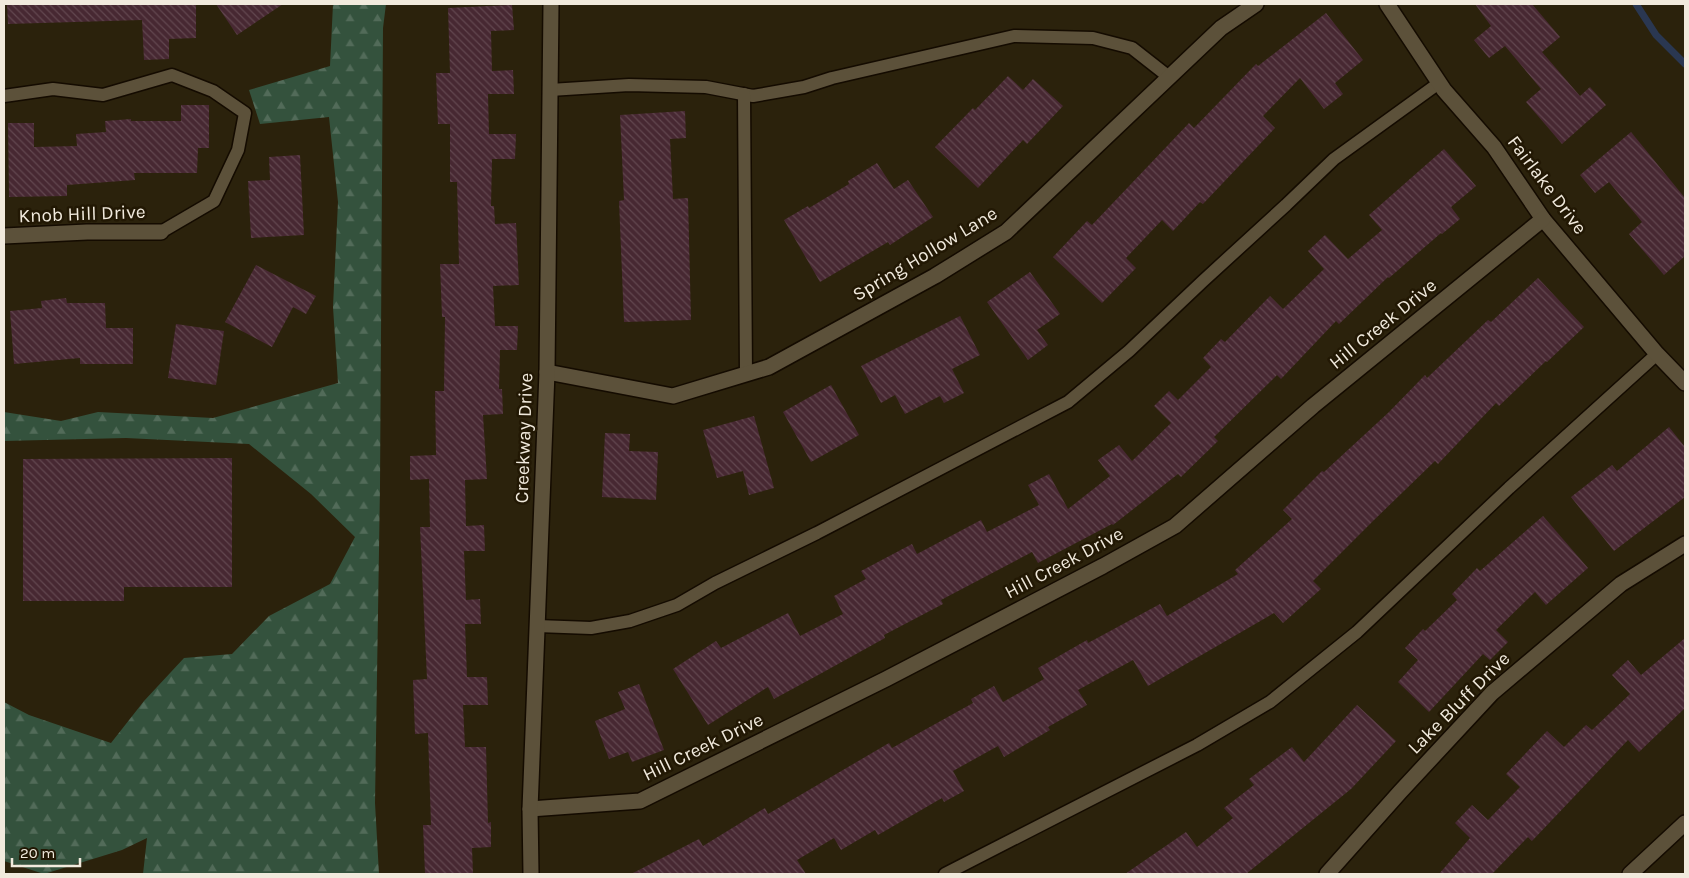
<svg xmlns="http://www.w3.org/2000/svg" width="1689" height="878" viewBox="0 0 1689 878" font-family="Karla,sans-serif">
	<defs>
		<pattern id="forest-firs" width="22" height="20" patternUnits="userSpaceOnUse" patternTransform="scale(1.25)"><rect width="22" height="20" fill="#34523d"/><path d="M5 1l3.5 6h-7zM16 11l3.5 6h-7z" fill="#526b59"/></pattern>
		<pattern id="building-back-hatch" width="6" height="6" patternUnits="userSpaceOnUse" patternTransform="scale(1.25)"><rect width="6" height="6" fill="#472832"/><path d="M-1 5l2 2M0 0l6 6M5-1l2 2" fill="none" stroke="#62474f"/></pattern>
	</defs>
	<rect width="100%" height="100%" fill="#2b220c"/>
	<path fill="url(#forest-firs)" d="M 333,4 L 386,4 L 383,28 L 380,487 L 375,803 L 379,874 L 143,874 L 147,838 L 122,850 L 44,874 L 4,861 L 4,702 L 29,715 L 111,743 L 144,701 L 184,658 L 232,654 L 269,616 L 330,584 L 355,537 L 311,494 L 249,444 L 126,438 L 4,441 L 4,412 L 61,421 L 98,412 L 213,418 L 338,383 L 333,307 L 338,202 L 329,117 L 260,124 L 249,90 L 330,66 Z"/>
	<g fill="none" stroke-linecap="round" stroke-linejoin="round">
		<path stroke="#2a3751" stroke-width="7" d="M 1636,4 L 1656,35 L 1685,64"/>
	</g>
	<g fill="url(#building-back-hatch)">
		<path d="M 7,4 L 196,4 L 196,38 L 169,39 L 169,59 L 144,60 L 142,20 L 8,24 Z"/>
		<path d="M 216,4 L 283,4 L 237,35 Z"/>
		<path d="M 1475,4 L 1532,4 L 1560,37 L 1542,52 L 1580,96 L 1590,87 L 1606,105 L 1562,144 L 1526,102 L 1541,89 L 1505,46 L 1489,58 L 1474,40 L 1491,26 Z"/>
		<path d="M 512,5 L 514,30 L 491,31 L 492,71 L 513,70 L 514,94 L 488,94 L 489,134 L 516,134 L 515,159 L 492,159 L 491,206 L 494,206 L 495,224 L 516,223 L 519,285 L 493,286 L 495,326 L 518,326 L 517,350 L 500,350 L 499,389 L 502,389 L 503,414 L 483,415 L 487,479 L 465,480 L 466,526 L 484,525 L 485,551 L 464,551 L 466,600 L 480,599 L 481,624 L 465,624 L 467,677 L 487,677 L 488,705 L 463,705 L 465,747 L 486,747 L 488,823 L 491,822 L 491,847 L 472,848 L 473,874 L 425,874 L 423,825 L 431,825 L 428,733 L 415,734 L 413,680 L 427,679 L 420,527 L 430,527 L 429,479 L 410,480 L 410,456 L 436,455 L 435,391 L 444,391 L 445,317 L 442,317 L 440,264 L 459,264 L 457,182 L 450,182 L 450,124 L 438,124 L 436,73 L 450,73 L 448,8 Z"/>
		<path d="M 1326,13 L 1363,60 L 1335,83 L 1343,94 L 1324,109 L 1300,78 L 1263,116 L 1275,128 L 1203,204 L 1200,202 L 1173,231 L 1162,220 L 1126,258 L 1136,268 L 1102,303 L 1053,257 L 1087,221 L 1092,225 L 1189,123 L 1194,128 L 1256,64 L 1258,66 Z"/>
		<path d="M 1008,76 L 1023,90 L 1033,79 L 1063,106 L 1027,144 L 1023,140 L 978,188 L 935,147 L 973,108 L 975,110 Z"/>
		<path d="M 181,105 L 209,105 L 209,148 L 198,148 L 197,173 L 134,173 L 135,180 L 67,185 L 67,196 L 9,197 L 8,123 L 34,123 L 34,147 L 77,146 L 76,134 L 106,132 L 105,121 L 131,119 L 131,121 L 181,121 Z"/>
		<path d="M 685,111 L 686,138 L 670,139 L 673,199 L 688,198 L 691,320 L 624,322 L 619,201 L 624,200 L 620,115 Z"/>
		<path d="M 1631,132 L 1685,198 L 1685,256 L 1664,275 L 1629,234 L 1642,222 L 1609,182 L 1595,193 L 1580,175 Z"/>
		<path d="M 1444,149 L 1476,186 L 1451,207 L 1460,219 L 1442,234 L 1441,233 L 1389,278 L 1388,277 L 1339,324 L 1336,321 L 1281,379 L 1277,375 L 1214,437 L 1218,441 L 1181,477 L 1178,474 L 1113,525 L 1112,524 L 1038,563 L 1032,552 L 941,600 L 943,604 L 884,635 L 885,638 L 820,674 L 774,699 L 768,687 L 708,725 L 673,669 L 716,641 L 721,648 L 788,613 L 800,636 L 843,614 L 834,596 L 866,579 L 861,571 L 912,544 L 917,554 L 981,520 L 987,532 L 1039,505 L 1028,485 L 1049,474 L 1068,509 L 1110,476 L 1098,460 L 1119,445 L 1132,461 L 1171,423 L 1154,406 L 1169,391 L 1178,400 L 1211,367 L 1203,358 L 1221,339 L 1225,342 L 1270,296 L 1283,309 L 1324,269 L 1308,251 L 1325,235 L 1348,259 L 1382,230 L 1369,215 Z"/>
		<path d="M 300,155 L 304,235 L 251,238 L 248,181 L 270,180 L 269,157 Z"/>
		<path d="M 877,163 L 894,189 L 908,180 L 933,217 L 890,245 L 888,242 L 820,282 L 784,220 L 808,206 L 809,208 L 849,184 L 848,181 Z"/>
		<path d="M 256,265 L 316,296 L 306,314 L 293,307 L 272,347 L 225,322 Z"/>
		<path d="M 1030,272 L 1060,314 L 1037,330 L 1048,345 L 1028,360 L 987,302 Z"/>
		<path d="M 1538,278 L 1584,327 L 1547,362 L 1546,361 L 1499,406 L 1496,403 L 1438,464 L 1435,461 L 1373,521 L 1313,581 L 1321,589 L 1283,623 L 1274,613 L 1148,686 L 1133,660 L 1078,690 L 1087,705 L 1048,727 L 1050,730 L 1004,757 L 998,746 L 953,771 L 964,791 L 944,802 L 942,798 L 878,835 L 875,830 L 841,850 L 834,838 L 797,860 L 806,874 L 631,874 L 699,839 L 703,846 L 765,808 L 768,814 L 889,743 L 892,748 L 973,703 L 971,699 L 994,686 L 1003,702 L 1044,679 L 1038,668 L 1087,640 L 1088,643 L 1160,604 L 1167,616 L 1238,574 L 1235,570 L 1292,519 L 1283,510 L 1322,471 L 1324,472 L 1389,412 L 1425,375 L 1427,378 L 1488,320 L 1491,322 Z"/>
		<path d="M 66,298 L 67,303 L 105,303 L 106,328 L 133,328 L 133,364 L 80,364 L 80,358 L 14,364 L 10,311 L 42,308 L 41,301 Z"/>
		<path d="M 960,316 L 980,355 L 952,369 L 964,393 L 944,403 L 940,396 L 905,414 L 895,395 L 881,403 L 861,366 Z"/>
		<path d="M 176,324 L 224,331 L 216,385 L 168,378 Z"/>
		<path d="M 831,385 L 859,435 L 811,462 L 783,412 Z"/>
		<path d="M 754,416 L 774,488 L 749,495 L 743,471 L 717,478 L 703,430 Z"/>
		<path d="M 1669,427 L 1685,447 L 1685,497 L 1614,551 L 1571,497 L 1612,465 L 1617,471 Z"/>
		<path d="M 605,433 L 630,434 L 629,451 L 658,452 L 656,500 L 602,497 Z"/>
		<path d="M 232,458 L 232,587 L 124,587 L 124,601 L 23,601 L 23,459 Z"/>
		<path d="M 1543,516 L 1588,568 L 1546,605 L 1535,592 L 1496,630 L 1508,642 L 1490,660 L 1483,654 L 1429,712 L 1398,682 L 1418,660 L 1405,648 L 1423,629 L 1425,631 L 1457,600 L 1452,594 L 1477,568 L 1480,571 Z"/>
		<path d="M 1685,638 L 1685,708 L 1639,752 L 1628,740 L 1532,841 L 1528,837 L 1492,874 L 1439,874 L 1470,838 L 1455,823 L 1472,805 L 1488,820 L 1520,787 L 1506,774 L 1547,731 L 1564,747 L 1586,725 L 1592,730 L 1630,694 L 1612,675 L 1628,660 L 1641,675 Z"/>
		<path d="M 639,684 L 664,750 L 632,762 L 628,752 L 609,759 L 595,721 L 625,709 L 618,692 Z"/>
		<path d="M 1357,705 L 1396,741 L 1351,789 L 1246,874 L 1125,874 L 1186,832 L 1197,847 L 1233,818 L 1224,808 L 1254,785 L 1249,779 L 1292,747 L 1304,762 Z"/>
	</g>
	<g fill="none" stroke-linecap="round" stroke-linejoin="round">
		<g stroke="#140b00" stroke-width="15">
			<g id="lane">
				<path d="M 550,90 L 629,85 L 706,87 L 753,96 L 804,87 L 832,78 L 1014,36 L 1093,38 L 1132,48 L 1169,77"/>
				<path d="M 744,94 L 746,374"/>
				<path d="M 4,96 L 53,89 L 103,95 L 172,75 L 213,91 L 245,113 L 238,150 L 214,201 L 161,232"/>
				<path d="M 537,626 L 591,628 L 630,621 L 677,605 L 715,583 L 817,533 L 1068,402 L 1129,351 L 1203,281 L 1286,205 L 1334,159 L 1439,83"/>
				<path d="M 945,874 L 1197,745 L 1270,702 L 1357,632 L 1509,488 L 1657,354"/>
			</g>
		</g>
		<g stroke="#140b00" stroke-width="18">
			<g id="street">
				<path d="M 1387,4 L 1444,90 L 1494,147 L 1543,219 L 1657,354 L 1685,383"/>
				<path d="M 4,236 L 87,232 L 161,232"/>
				<path d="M 547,372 L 673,396 L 769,367 L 935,276 L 1006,232 L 1221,28 L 1256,4"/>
				<path d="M 530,809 L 640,801 L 886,679 L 1103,566 L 1175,526 L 1313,406 L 1543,219"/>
				<path d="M 531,874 L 530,809 L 547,372 L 551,4"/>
				<path d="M 1327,874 L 1400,792 L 1492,693 L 1621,584 L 1685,544"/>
			</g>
		</g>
		<g stroke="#140b00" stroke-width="18">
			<path id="secondary" d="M 1630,874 L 1685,823"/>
		</g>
		<use href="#lane" stroke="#5c513a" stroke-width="12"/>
		<use href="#street" stroke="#5c513a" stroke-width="15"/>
		<use href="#secondary" stroke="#5c513a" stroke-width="15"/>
	</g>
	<g text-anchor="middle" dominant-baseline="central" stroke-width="5" stroke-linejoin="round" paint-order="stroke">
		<g font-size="19" fill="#f1eadd" stroke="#221804">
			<text transform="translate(1547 185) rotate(53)">Fairlake Drive</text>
			<text transform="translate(82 214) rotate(-2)">Knob Hill Drive</text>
			<text transform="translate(925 254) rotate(-31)">Spring Hollow Lane</text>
			<text transform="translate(1383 324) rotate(-39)">Hill Creek Drive</text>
			<text transform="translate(524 438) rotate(-88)">Creekway Drive</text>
			<text transform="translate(1064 563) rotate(-28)">Hill Creek Drive</text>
			<text transform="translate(1459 703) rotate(-45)">Lake Bluff Drive</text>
			<text transform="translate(703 747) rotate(-26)">Hill Creek Drive</text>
		</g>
	</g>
	<rect width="1689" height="878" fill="none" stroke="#f1eadd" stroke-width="10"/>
	<path d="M12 858v8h68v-8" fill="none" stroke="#f1eadd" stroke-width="2.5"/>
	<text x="20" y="858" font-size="15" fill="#f1eadd" stroke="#221804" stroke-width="4" paint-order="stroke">20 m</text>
</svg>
